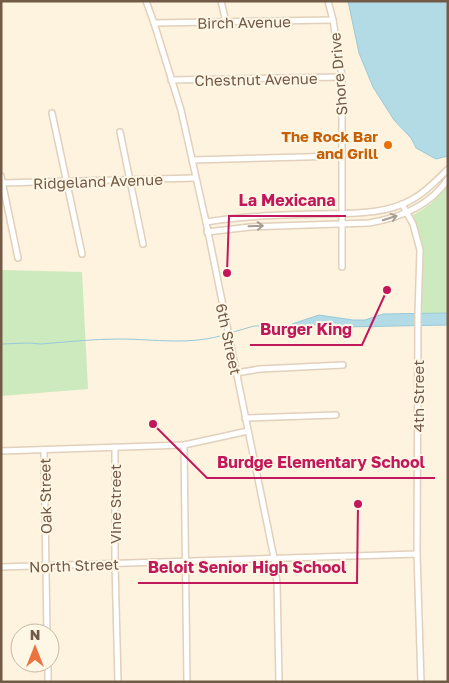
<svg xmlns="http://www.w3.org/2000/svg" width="449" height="683" viewBox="0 0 449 683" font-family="'Golos Text',sans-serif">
	<rect width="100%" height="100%" fill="#fdf3df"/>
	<g fill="#cceabd">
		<path d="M 448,183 L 448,313 L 422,314 C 422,281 426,247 413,215 C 428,207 439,198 448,183 Z"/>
		<path d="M 1,270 L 82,272 L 88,389 L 1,396 Z"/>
	</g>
	<g fill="#b3dbe6" stroke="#99c9d8">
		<path d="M 348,1 L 448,1 L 448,156 L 436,159 L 416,148 L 411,138 L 394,120 L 373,87 L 359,53 Z"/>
		<path d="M 448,313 L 448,325 L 342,327 L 319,324 L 298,328 L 292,324 L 319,315 L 353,320 L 365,320 L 383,314 Z"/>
	</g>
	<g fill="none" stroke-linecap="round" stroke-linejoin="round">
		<g stroke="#99c9d8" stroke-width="1">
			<path d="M 230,333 L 254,326 L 295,326"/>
			<path d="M 1,344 L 29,343 L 41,344 C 66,342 93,339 119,339 C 156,339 190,346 227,334"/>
		</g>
		<g stroke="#e1d0bb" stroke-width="8">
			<g id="minor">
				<path d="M 146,1 L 154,23 L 181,110 L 206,222 L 274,558 L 277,583 L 279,682"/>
				<path d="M 221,1 L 226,22"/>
				<path d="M 328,1 L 333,20 L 342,77 L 342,267"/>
				<path d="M 154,23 L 333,20"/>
				<path d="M 171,80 L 342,77"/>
				<path d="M 52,113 L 82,254"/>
				<path d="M 120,132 L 143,244"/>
				<path d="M 192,160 L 342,156"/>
				<path d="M 1,176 L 18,258"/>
				<path d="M 1,183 L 195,178"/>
				<path d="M 402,204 L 413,224 L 420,250 L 418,314 L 417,554 L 421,682"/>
				<path d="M 206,222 C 242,216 279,215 316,214 C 348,213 384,216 413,199 C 427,191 437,180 448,169"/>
				<path d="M 207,232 L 250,227 L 369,223 C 400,218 430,206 448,179"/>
				<path d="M 236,373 L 260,369 L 343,365"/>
				<path d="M 245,418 L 336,415"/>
				<path d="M 184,445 L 187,682"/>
				<path d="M 115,447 L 115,563 L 118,682"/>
				<path d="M 44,450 L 47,633"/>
				<path d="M 1,451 L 184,445 L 248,431"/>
				<path d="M 1,567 L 417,554"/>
				<path d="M 48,663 L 48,682"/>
			</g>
		</g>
		<use href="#minor" stroke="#fff" stroke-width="5"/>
	</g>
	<defs><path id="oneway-shaft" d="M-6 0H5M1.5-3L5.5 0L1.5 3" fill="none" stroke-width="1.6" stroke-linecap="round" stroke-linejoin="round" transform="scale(1.25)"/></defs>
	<g stroke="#ab9c90">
		<use href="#oneway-shaft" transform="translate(390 218) rotate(-18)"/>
		<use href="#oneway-shaft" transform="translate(256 226) rotate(-2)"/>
	</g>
	<circle fill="#e8710a" stroke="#fff7e5" stroke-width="2" cx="388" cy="145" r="5"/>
	<g text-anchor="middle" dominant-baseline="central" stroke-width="4" stroke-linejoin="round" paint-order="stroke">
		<g font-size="15" fill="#735a46" stroke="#fff7e5">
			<text transform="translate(244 22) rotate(-1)">Birch Avenue</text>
			<text transform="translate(338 74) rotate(-95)">Shore Drive</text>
			<text transform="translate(256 79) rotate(-1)">Chestnut Avenue</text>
			<text transform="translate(98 181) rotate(-2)">Ridgeland Avenue</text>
			<text transform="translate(229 339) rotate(78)">6th Street</text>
			<text transform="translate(418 396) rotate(-90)">4th Street</text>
			<text transform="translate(45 496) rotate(-91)">Oak Street</text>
			<text transform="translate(115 504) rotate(-90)">Vine Street</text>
			<text transform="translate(74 565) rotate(-2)">North Street</text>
		</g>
		<g font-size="15" font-weight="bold" fill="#c56008" stroke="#fff7e5" text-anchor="end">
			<text x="378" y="136">The Rock Bar<tspan x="378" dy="17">and Grill</tspan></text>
		</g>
	</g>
	<path fill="none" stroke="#c2185b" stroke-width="2" d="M227 273L229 216H346M387 290L362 345H250M153 424L207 478H435M358 504L357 583H138"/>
	<g fill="#c2185b" stroke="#fff7e5" stroke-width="2">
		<circle cx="227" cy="273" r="5"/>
		<circle cx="387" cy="290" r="5"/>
		<circle cx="153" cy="424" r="5"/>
		<circle cx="358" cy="504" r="5"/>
	</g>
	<g font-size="16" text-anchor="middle" font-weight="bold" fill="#c2185b" stroke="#fff7e5" stroke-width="4" stroke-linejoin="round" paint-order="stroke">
		<text x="287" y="206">La Mexicana</text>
		<text x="306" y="335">Burger King</text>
		<text x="321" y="468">Burdge Elementary School</text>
		<text x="247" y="573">Beloit Senior High School</text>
	</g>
	<rect width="449" height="683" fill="none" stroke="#735a46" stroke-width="5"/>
	<g transform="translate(35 648)"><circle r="24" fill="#fff7e5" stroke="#c7b8a5"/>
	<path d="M0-4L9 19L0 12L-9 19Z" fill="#eb733f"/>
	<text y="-8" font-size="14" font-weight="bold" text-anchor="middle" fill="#735a46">N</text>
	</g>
</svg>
